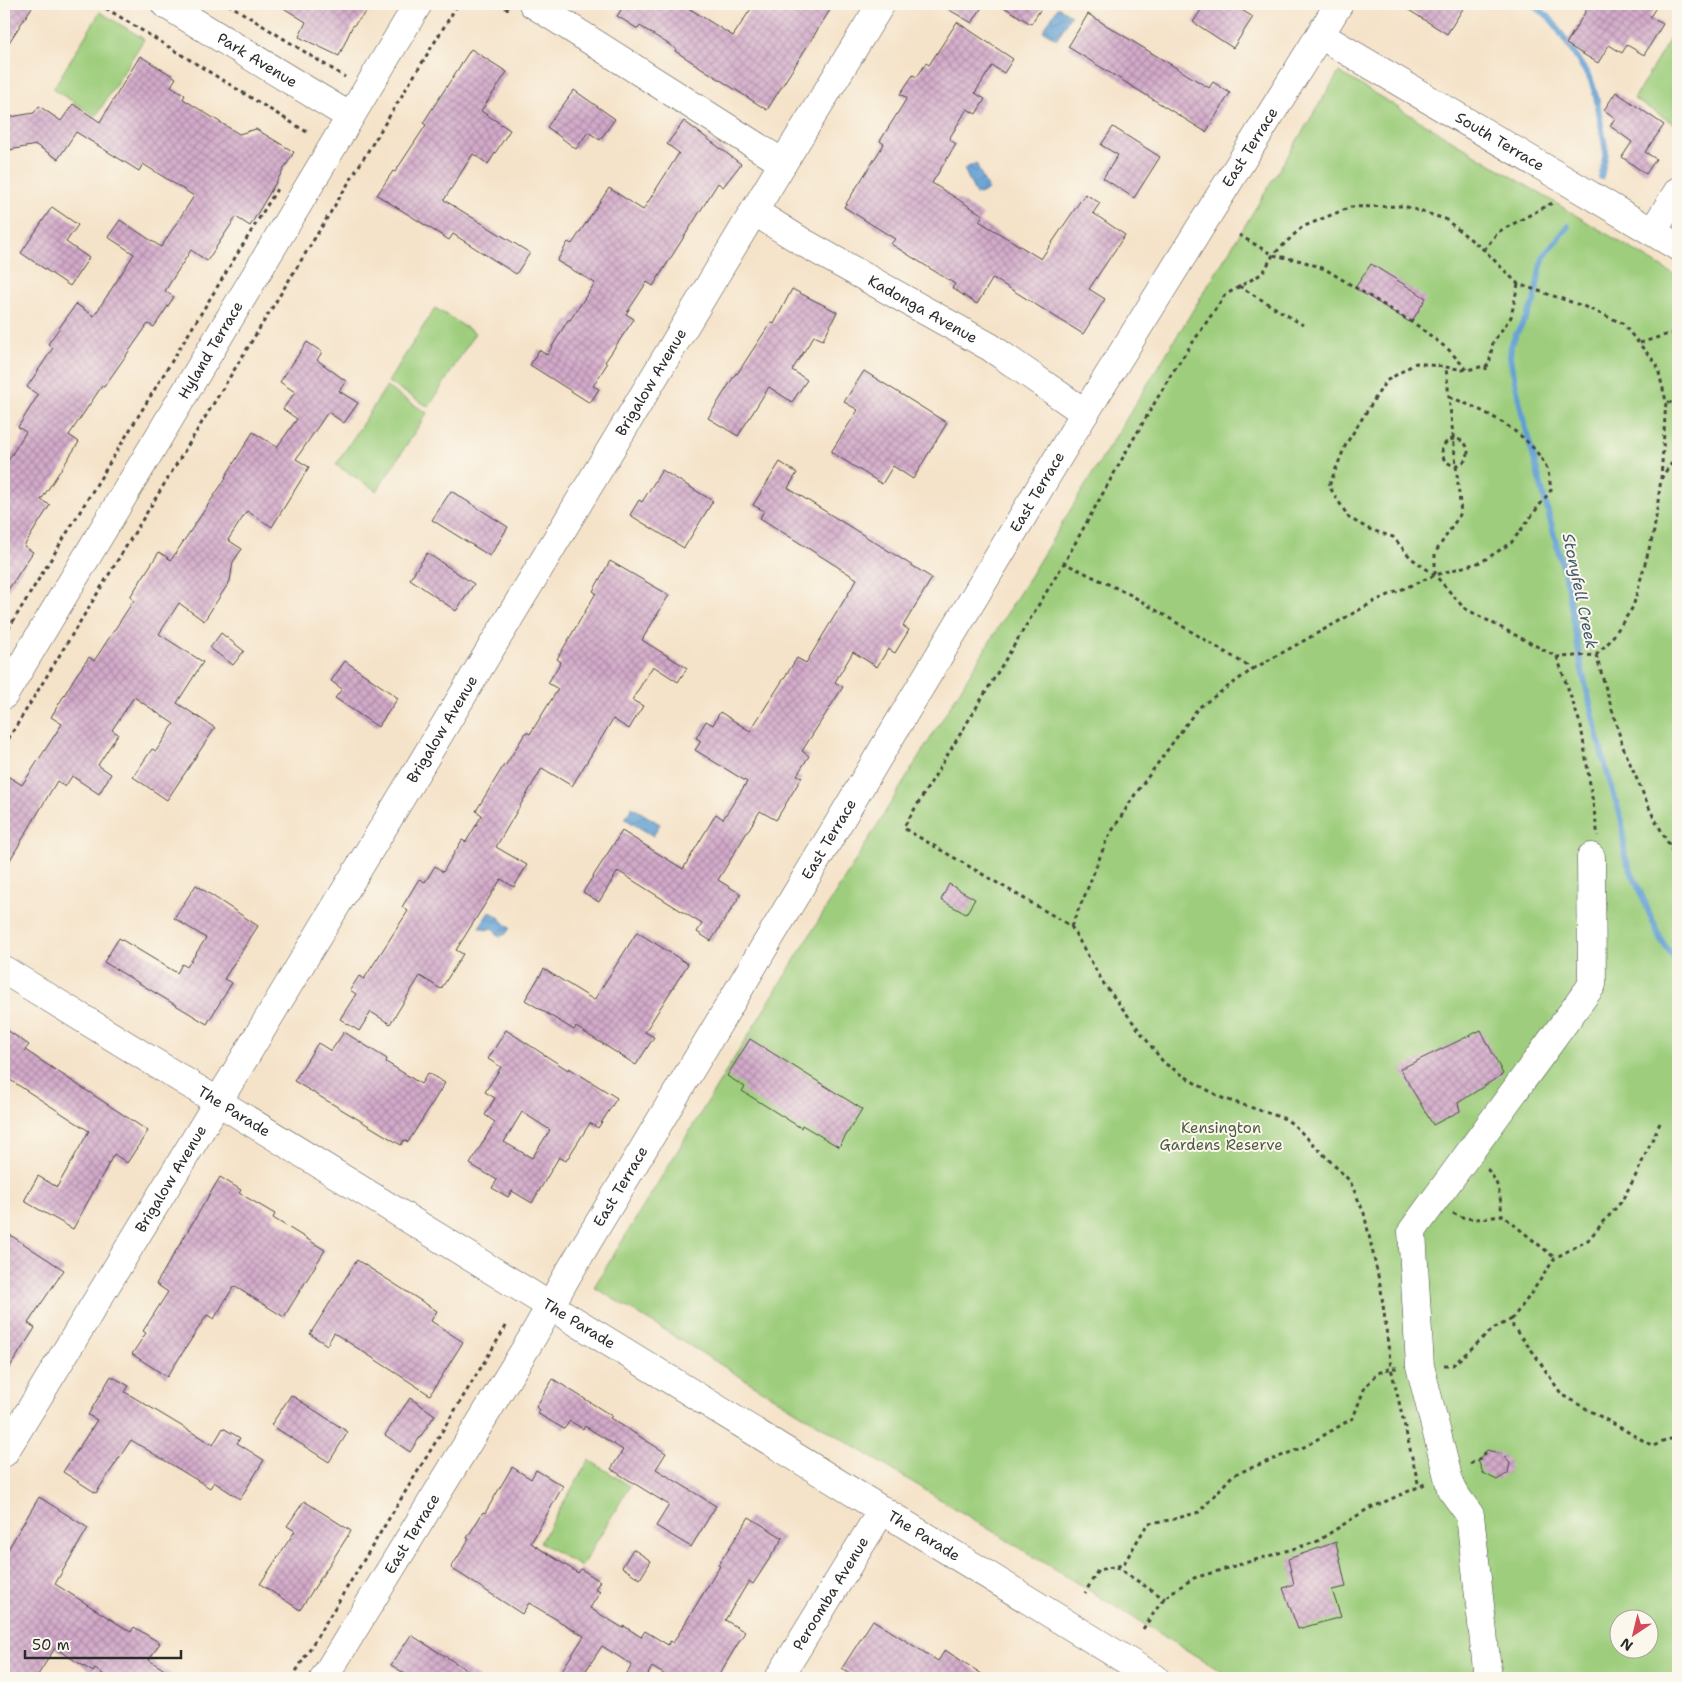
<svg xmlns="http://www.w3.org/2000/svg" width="1682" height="1682" viewBox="0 0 1682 1682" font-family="'Shantell Sans',sans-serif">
	<defs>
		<pattern id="water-waves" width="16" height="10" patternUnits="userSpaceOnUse" patternTransform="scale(1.25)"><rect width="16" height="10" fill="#619fd3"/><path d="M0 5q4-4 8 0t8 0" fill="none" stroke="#5082ab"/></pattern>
		<pattern id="building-cross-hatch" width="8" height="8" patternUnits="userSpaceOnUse" patternTransform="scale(1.25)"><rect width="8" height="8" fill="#d3aaca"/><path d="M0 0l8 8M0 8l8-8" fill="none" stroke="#ab8ba4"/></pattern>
	</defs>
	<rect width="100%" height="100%" fill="#fbf7ec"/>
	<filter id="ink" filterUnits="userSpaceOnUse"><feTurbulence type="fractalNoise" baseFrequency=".02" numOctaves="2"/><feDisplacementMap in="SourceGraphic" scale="10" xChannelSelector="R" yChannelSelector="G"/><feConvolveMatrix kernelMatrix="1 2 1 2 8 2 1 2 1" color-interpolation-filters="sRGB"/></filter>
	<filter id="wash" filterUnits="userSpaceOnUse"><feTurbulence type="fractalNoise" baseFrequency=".0096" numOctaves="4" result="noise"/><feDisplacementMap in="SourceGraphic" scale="20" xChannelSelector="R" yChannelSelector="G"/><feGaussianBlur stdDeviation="1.12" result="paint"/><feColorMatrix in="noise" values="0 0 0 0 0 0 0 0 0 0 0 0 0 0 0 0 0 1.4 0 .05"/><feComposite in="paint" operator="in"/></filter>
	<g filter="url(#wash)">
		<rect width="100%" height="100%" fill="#f5e3c9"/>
		<g fill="#9ece7d" stroke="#647c54" fill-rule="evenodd">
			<path d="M 100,12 L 144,39 L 96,116 L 53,89 Z"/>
			<path d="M 1678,25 L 1678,126 L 1634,99 Z"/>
			<path d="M 1339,72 L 1678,277 L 1678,1671 L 1674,1678 L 1232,1678 L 594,1287 ZM 1620,1620 L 1650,1620 L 1650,1650 L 1620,1650 Z"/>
			<path d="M 435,308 L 475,333 L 429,407 L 388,382 Z"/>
			<path d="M 386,387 L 427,413 L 377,491 L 336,465 Z"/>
			<path d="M 589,1460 L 630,1486 L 581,1567 L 540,1542 Z"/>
		</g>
		<g fill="url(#water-waves)" stroke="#46657f">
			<path d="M 1058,7 L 1071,15 L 1057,39 L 1043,31 Z"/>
			<path d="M 976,163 L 988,190 L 976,195 L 964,169 Z"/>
			<path d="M 632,807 L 660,824 L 653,836 L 625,819 Z"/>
			<path d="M 489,912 C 498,914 503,922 510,928 L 506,934 L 499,937 L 493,928 L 486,930 L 479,927 Z"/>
		</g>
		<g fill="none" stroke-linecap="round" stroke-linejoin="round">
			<g stroke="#619fd3" stroke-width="6">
				<path d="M 1532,4 L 1548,16 L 1556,26 L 1591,80 L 1596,96 L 1606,152 L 1601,177"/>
				<path d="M 1568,226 L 1544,256 L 1540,269 L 1534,302 L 1526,318 L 1516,334 L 1511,345 L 1510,357 L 1523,418 L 1567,583 L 1582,670 L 1603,758 L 1622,821 L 1625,857 L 1661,940 L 1678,964"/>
			</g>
		</g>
		<g id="blocks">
			<g fill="url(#building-cross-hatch)" fill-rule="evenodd">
				<path d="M 4,4 L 34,4 L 4,50 Z"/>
				<path d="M 277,4 L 374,4 L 352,27 L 339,56 L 299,37 L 306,22 Z"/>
				<path d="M 625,4 L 682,4 L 733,36 L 754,4 L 821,4 L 830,10 L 767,110 L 675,51 L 676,49 L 640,26 L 638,29 L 617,16 Z"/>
				<path d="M 939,4 L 984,4 L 972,23 Z"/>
				<path d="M 999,4 L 1044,4 L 1031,24 Z"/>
				<path d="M 1205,4 L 1232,4 L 1253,17 L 1233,48 L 1193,22 Z"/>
				<path d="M 1399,4 L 1466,4 L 1447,34 Z"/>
				<path d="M 1590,4 L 1658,4 L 1650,17 L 1663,24 L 1644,55 L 1627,45 L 1622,53 L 1609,45 L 1598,63 L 1566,44 Z"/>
				<path d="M 1088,14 L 1209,88 L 1213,82 L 1230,93 L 1206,132 L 1068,47 Z"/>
				<path d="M 957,22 L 1013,59 L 1004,73 L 992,66 L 975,93 L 985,99 L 976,114 L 967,109 L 949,139 L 956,144 L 932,183 L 983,215 L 979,221 L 1041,259 L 1085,194 L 1100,203 L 1093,213 L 1125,235 L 1089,289 L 1105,299 L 1083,334 L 993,278 L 977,304 L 952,288 L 955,284 L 891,244 L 895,239 L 844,207 L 884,144 L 880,141 L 907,98 L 900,94 L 913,75 L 917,77 L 926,63 L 929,65 Z"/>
				<path d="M 471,49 L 507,72 L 481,111 L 510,130 L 488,164 L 473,154 L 444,200 L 530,253 L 516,274 L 453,234 L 449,240 L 377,195 L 393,171 L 395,172 L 426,125 L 423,123 Z"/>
				<path d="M 140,56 L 176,78 L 171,86 L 185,95 L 183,99 L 239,134 L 256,129 L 294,152 L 250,226 L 236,217 L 207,261 L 191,250 L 165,291 L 174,297 L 154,327 L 148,324 L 104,387 L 102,386 L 69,435 L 79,442 L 41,500 L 50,505 L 24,546 L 33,552 L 4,596 L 4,467 L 26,432 L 18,427 L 38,395 L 27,387 L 53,348 L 48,344 L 76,304 L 94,316 L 134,254 L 108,237 L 120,220 L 161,247 L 194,196 L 143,164 L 139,171 L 76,132 L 58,159 L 36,145 L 9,150 L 4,118 L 34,113 L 39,106 L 61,121 L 73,104 L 100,122 Z"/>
				<path d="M 574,90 L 615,119 L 600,140 L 588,132 L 576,149 L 547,127 Z"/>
				<path d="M 1616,92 L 1664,125 L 1645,152 L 1656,159 L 1646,174 L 1622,157 L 1632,142 L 1610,126 L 1615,118 L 1604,110 Z"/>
				<path d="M 684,121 L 741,164 L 723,187 L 718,183 L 653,286 L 647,282 L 626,314 L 634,319 L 605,362 L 607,364 L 593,386 L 599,389 L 590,403 L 530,365 L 539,350 L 547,355 L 568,320 L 570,320 L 595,283 L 557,261 L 568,242 L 572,244 L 609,188 L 643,210 L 679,153 L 667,144 Z"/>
				<path d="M 1113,127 L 1160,157 L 1134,198 L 1103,178 L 1118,155 L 1101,145 Z"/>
				<path d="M 52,207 L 78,225 L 66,242 L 89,258 L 70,286 L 21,253 Z"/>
				<path d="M 1371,264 L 1426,298 L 1411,323 L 1355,288 Z"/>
				<path d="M 792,289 L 837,312 L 823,340 L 814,336 L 792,370 L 807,380 L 792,402 L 769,387 L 738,436 L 708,418 L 736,373 L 737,374 L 771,322 L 774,324 Z"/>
				<path d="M 307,342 L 322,352 L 317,360 L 346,381 L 339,391 L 358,403 L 344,423 L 328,412 L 296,459 L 309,467 L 272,527 L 247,511 L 228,540 L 242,549 L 233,562 L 230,581 L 204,621 L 179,603 L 159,634 L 203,662 L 177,703 L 215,728 L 167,800 L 133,777 L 152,749 L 156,751 L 174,724 L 134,697 L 112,730 L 118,734 L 98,765 L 111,774 L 99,794 L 72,776 L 65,787 L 57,781 L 4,870 L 4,774 L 22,785 L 62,724 L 51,717 L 75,677 L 89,657 L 94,661 L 134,600 L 130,597 L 159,552 L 171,560 L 226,478 L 225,477 L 253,432 L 277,447 L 297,419 L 283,409 L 295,392 L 280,382 Z"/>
				<path d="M 864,371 L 947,423 L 913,479 L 893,466 L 882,484 L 831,452 L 858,410 L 844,402 Z"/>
				<path d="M 780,462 L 797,473 L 788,488 L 932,578 L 903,626 L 909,630 L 895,653 L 888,649 L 877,667 L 853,652 L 835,682 L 843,687 L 802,751 L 809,756 L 797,775 L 802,777 L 776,820 L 760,811 L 718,880 L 741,894 L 711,941 L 697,932 L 702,924 L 618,871 L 599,902 L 583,892 L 622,831 L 683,869 L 716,814 L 723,819 L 747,782 L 695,750 L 701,741 L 696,738 L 706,721 L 713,725 L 720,712 L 750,731 L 797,658 L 806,663 L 857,579 L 760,518 L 764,511 L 753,505 Z"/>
				<path d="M 662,470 L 713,501 L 684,548 L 630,515 L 639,500 L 642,502 Z"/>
				<path d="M 451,491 L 508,527 L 490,556 L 432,520 Z"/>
				<path d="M 427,553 L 474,584 L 456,611 L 410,579 Z"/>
				<path d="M 610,561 L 669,595 L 642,640 L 687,668 L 678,682 L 653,666 L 632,700 L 643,706 L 629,729 L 613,719 L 572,786 L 542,768 L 496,847 L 527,865 L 514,887 L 501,879 L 456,950 L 463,954 L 441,989 L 420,976 L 390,1024 L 371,1012 L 359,1031 L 340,1019 L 356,994 L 350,990 L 359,976 L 364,979 L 408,911 L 402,907 L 419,879 L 425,882 L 435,866 L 443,872 L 462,840 L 466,842 L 482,815 L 476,811 L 504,765 L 505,766 L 526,732 L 530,734 L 558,689 L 548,683 L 561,662 L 557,659 L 596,593 L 593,591 Z"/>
				<path d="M 221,633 L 244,651 L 233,665 L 210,648 Z"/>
				<path d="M 345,661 L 398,698 L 378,727 L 335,698 L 342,689 L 331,681 Z"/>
				<path d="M 949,884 L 975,899 L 966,914 L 941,900 Z"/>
				<path d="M 196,885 L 258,926 L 224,979 L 232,983 L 207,1024 L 104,962 L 119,938 L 177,973 L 182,964 L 187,967 L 206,938 L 174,918 Z"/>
				<path d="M 637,932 L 688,964 L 645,1032 L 654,1037 L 636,1065 L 576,1027 L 574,1030 L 525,1000 L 544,969 L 594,1000 Z"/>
				<path d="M 4,1028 L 29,1045 L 25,1050 L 148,1131 L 127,1163 L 114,1154 L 73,1229 L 24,1201 L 38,1176 L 57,1187 L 89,1131 L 4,1076 Z"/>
				<path d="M 506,1030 L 568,1070 L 569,1068 L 617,1098 L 598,1128 L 590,1123 L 566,1161 L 559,1157 L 532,1203 L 512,1191 L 508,1197 L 492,1188 L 497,1180 L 470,1164 L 495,1122 L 485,1115 L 495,1098 L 485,1092 L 501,1067 L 488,1059 ZM 522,1112 L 550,1130 L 532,1158 L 504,1142 Z"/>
				<path d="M 1481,1030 L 1503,1074 L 1458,1103 L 1460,1111 L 1433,1125 L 1400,1069 Z"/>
				<path d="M 344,1032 L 387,1059 L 386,1062 L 421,1084 L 428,1073 L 445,1083 L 408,1142 L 404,1140 L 401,1145 L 294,1081 L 318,1043 L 331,1051 Z"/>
				<path d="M 750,1039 L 862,1109 L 839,1147 L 802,1125 L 801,1128 L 742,1091 L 745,1087 L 727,1076 Z"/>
				<path d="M 220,1177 L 241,1190 L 239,1193 L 275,1214 L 273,1218 L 325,1250 L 284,1317 L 234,1286 L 214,1319 L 207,1315 L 167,1377 L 132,1354 L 146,1333 L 143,1331 L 168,1292 L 156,1284 Z"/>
				<path d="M 4,1231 L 64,1270 L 28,1323 L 35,1328 L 4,1376 Z"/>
				<path d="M 357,1260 L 437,1311 L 431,1321 L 463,1342 L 430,1395 L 334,1333 L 327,1345 L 310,1334 Z"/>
				<path d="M 111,1376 L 129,1386 L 125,1392 L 213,1445 L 223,1428 L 240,1438 L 237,1443 L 264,1460 L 240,1499 L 214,1482 L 210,1488 L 131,1440 L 96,1493 L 63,1472 L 97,1420 L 88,1415 Z"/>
				<path d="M 553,1379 L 612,1416 L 610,1418 L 666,1453 L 656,1469 L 716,1506 L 691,1547 L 656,1526 L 669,1505 L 611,1469 L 623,1450 L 585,1426 L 583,1429 L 570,1421 L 564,1429 L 537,1413 L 539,1410 L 536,1407 Z"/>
				<path d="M 291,1395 L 348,1432 L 329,1462 L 271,1425 Z"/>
				<path d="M 410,1398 L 435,1415 L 410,1452 L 385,1435 Z"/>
				<path d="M 1487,1450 L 1502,1454 L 1510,1462 L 1508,1473 L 1497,1480 L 1483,1473 L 1478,1460 Z"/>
				<path d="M 512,1467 L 531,1479 L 536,1470 L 563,1486 L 531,1543 L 578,1573 L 581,1569 L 600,1581 L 595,1589 L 600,1592 L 590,1608 L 623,1628 L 624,1626 L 641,1637 L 645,1631 L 668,1645 L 670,1641 L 673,1643 L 720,1566 L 718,1565 L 749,1517 L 783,1538 L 753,1584 L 749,1581 L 725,1620 L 745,1632 L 717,1678 L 670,1678 L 652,1667 L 646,1678 L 624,1678 L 632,1665 L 602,1646 L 581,1678 L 557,1678 L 584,1636 L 529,1603 L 522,1614 L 451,1568 L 469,1539 L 467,1538 L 483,1512 L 485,1513 Z"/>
				<path d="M 39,1497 L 88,1528 L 55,1584 L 131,1632 L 134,1627 L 160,1643 L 149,1660 L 177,1678 L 109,1678 L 95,1669 L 93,1672 L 55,1648 L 36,1678 L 4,1678 L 4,1556 Z"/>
				<path d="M 304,1501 L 351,1531 L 300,1610 L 260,1584 L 295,1531 L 287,1526 Z"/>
				<path d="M 1336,1542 L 1346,1587 L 1332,1590 L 1341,1617 L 1298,1629 L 1283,1588 L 1294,1584 L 1288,1559 Z"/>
				<path d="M 633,1549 L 651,1561 L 640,1579 L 622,1567 Z"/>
				<path d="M 873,1620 L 938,1661 L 945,1650 L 988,1678 L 858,1678 L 842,1668 Z"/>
				<path d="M 411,1635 L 480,1678 L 412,1678 L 391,1665 Z"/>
			</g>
		</g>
	</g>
	<g filter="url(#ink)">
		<use href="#blocks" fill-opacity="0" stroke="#494743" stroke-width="1"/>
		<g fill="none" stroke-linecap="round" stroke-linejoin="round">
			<g stroke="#494743" stroke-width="29">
				<g id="minor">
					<path id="s1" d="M 165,4 L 349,116"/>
					<path d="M 533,4 L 783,163"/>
					<path id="s2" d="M 1320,35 L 1678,247"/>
					<path id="s3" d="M 755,212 L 806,244 L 990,347 L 1085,413"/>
					<path d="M 1653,231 L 1678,191"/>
					<path id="s4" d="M 4,695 L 418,4"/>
					<path id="s5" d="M 4,1453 L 236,1072 L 783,163 L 881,4"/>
					<path id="s6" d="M 324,1678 L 532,1338 L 567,1276 L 1075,429 L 1339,4"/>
					<path id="s7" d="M 779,1678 L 882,1510"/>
					<path d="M 1488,1678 L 1470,1515 L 1451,1489 L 1420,1366 L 1412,1231 L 1592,985 L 1591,857"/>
				</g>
			</g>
			<g stroke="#494743" stroke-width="29">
				<g id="major">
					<path id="s8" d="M 4,970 L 1155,1678"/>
				</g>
			</g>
			<g stroke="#494743" stroke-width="3" stroke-dasharray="4 4" stroke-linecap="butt">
				<path d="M 99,4 L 310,134"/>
				<path d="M 228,4 L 345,77"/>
				<path d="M 498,4 L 511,11"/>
				<path d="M 1239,235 L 1273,255 L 1302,261 L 1325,269 L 1418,326 L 1449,350 L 1467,370"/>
				<path d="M 1484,250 L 1498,232 L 1554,202"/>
				<path d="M 1518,284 L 1511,317 L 1493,342 L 1489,365 L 1467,370 L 1416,363 L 1386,381 L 1346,444 L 1329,486 L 1349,518 L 1369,529 L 1393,537 L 1411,558 L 1435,575 L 1464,608 L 1557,657 L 1596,655 L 1610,641 L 1633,607 L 1654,531 L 1661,479 L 1668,468 L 1678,456"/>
				<path d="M 1239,286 L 1303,325"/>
				<path d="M 1640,343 L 1678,331"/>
				<path d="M 1486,366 L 1486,374"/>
				<circle cx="1455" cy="452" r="13"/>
				<path d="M 1661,479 L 1666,401 L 1678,405"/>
				<path d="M 1435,574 L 1435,553 L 1461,513 L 1446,368"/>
				<path d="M 4,636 L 277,189"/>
				<path d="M 1596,655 L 1623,747 L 1651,812 L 1678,861"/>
				<path d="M 1557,657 L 1581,726 L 1598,836"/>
				<path d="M 1253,669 L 1377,600 L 1435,575 L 1481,562 L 1511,543 L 1551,490 C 1550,483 1549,473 1546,467 C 1530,433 1483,409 1449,397"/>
				<path d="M 4,746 L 458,4"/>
				<path d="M 905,825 L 1064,563 L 1126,452 L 1172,373 L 1225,295 L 1263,273 L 1273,255 L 1302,227 L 1351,207 L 1404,206 L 1445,219 L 1484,250 L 1518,284 L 1583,306 L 1622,323 L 1657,365 L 1666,401"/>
				<path d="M 905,829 L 1071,926 L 1085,895 L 1107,839 L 1134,796 L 1198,708 L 1253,669 L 1131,595 L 1064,563"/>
				<path d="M 1071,926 L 1104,984 L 1164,1063 L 1195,1083 L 1222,1098 L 1283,1118 L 1293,1124 L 1350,1181 L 1364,1213 L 1381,1289 L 1391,1368 L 1378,1373 L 1365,1387 L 1353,1418 L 1304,1447 L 1233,1475 L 1199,1512 L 1171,1520 L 1148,1523 L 1123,1565 L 1098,1570 L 1085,1593"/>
				<path d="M 1660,1123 L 1635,1177 L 1621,1202 L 1588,1240 L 1555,1258 L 1528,1298 L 1512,1319 L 1513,1327 L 1533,1352 L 1562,1395 L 1653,1446 L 1678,1436"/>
				<path d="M 1487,1169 C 1500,1183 1500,1196 1502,1215"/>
				<path d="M 1453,1213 C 1468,1222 1486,1219 1502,1215 L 1555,1258"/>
				<path d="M 1444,1365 L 1453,1365 L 1493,1329 L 1512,1319"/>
				<path d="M 1397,1368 L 1391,1368 L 1419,1487"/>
				<path d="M 1470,1464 L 1478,1460 L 1487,1450"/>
				<path d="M 1116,1567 L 1165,1599"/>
				<path d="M 1143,1629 L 1162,1601 L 1172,1592 L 1194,1578 L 1316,1542 L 1366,1510 L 1425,1484"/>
				<path d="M 292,1678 L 508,1323"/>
			</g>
			<use href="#minor" stroke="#fff" stroke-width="28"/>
			<use href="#major" stroke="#fff" stroke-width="28"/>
		</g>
	</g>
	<g text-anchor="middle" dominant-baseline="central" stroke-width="4" stroke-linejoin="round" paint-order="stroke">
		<g font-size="15" fill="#2b2b2b" stroke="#fbf7ec">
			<text stroke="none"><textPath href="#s1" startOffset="108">Park Avenue</textPath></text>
			<text stroke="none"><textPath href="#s2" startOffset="209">South Terrace</textPath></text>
			<text stroke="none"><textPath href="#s6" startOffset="1789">East Terrace</textPath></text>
			<text stroke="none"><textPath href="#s3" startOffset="194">Kadonga Avenue</textPath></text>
			<text stroke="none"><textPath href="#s4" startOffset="402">Hyland Terrace</textPath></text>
			<text stroke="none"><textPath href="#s5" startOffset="1251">Brigalow Avenue</textPath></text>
			<text stroke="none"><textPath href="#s6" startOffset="1384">East Terrace</textPath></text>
			<text stroke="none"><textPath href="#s5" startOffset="846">Brigalow Avenue</textPath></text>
			<text stroke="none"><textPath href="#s6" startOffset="979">East Terrace</textPath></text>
			<text stroke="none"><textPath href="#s8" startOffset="270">The Parade</textPath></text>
			<text stroke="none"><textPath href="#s5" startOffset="321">Brigalow Avenue</textPath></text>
			<text stroke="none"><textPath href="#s6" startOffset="574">East Terrace</textPath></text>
			<text stroke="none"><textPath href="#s8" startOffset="675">The Parade</textPath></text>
			<text stroke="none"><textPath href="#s6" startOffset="169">East Terrace</textPath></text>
			<text stroke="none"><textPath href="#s8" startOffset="1080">The Parade</textPath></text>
			<text stroke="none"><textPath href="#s7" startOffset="99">Peroomba Avenue</textPath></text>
		</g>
		<g font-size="15" fill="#4e5c44" stroke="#fbf7ec">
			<text x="1221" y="1128">Kensington<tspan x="1221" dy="17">Gardens Reserve</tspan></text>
		</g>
		<g font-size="16" font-style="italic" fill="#41596e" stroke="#fbf7ec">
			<text transform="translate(1580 591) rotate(78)">Stonyfell Creek</text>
		</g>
	</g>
	<rect width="1682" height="1682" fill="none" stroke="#fbf7ec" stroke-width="20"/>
	<g transform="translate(1634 1634) rotate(215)"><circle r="24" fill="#fbf7ec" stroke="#a8a59f"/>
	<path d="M0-4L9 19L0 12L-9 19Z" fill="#d1495b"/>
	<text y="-8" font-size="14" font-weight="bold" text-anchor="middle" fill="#2b2b2b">N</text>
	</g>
	<path d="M25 1650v8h156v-8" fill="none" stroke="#2b2b2b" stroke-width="2.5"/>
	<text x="32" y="1650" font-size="15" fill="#2b2b2b" stroke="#fbf7ec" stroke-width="4" paint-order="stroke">50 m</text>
</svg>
